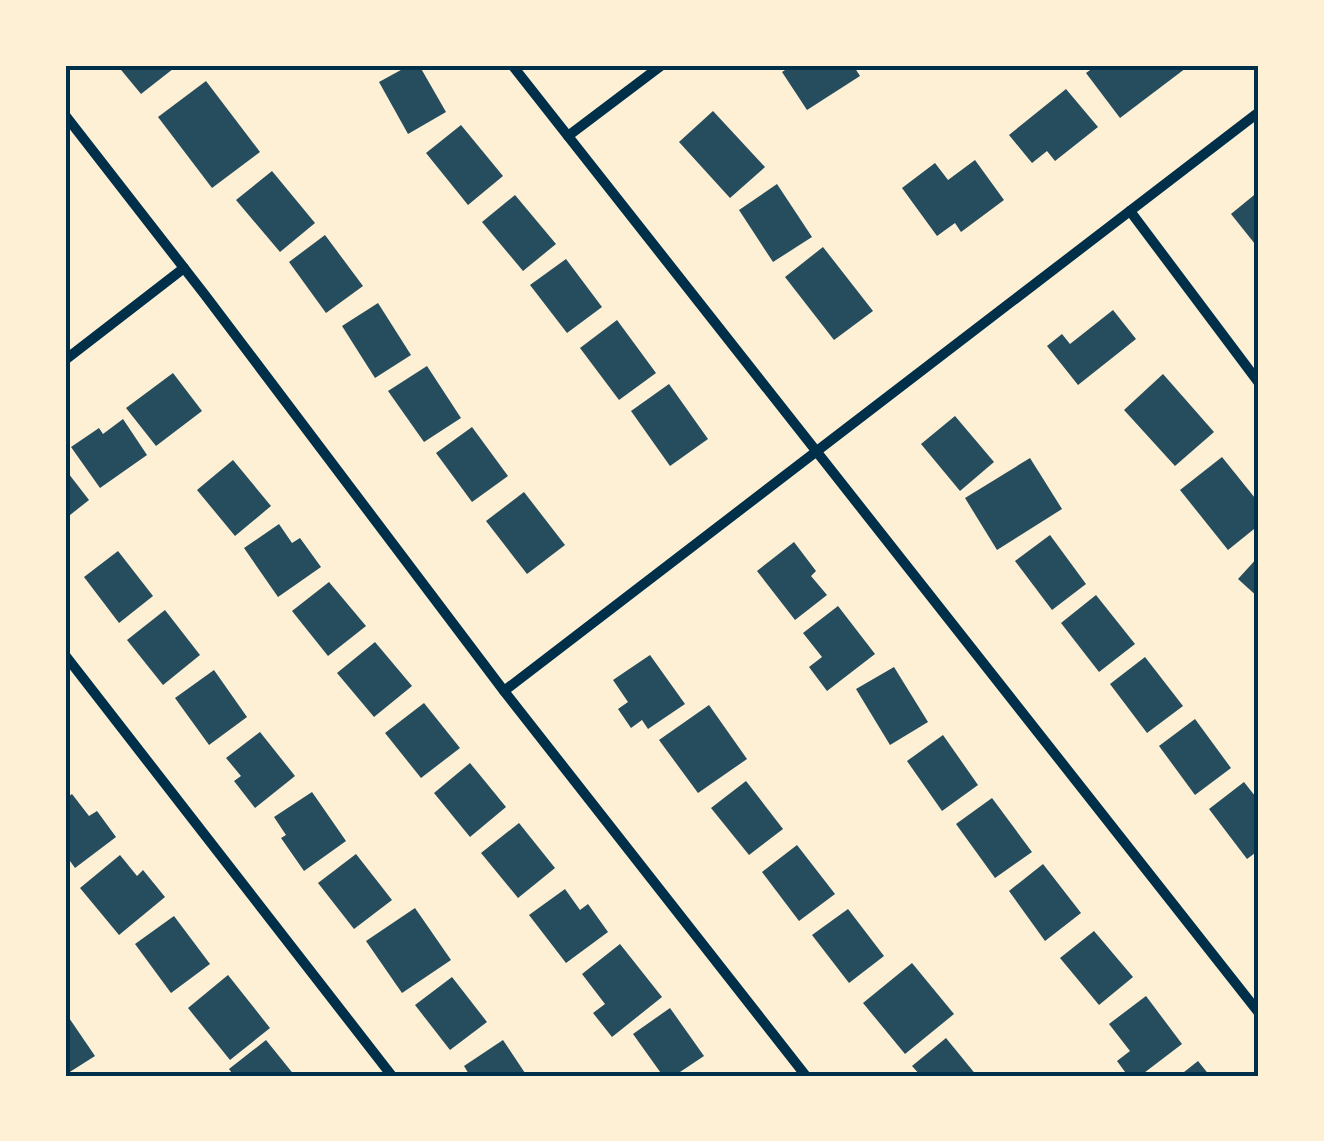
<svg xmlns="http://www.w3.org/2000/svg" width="1324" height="1141" viewBox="0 0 1324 1141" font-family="Ubuntu,sans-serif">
	<rect width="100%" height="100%" fill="#fdf0d5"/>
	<g fill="#264d5e">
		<path d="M 117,65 L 178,65 L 141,94 Z"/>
		<path d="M 410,65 L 419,65 L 446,112 L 408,134 L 379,82 Z"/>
		<path d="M 793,65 L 853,65 L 860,76 L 807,110 L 782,72 Z"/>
		<path d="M 1097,65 L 1190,65 L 1120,118 L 1086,73 Z"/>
		<path d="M 206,81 L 260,152 L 212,188 L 158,117 Z"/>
		<path d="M 1066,89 L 1098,127 L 1055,161 L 1047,151 L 1032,163 L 1009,135 Z"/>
		<path d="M 713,111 L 765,167 L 730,198 L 679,142 Z"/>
		<path d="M 461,125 L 503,176 L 468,205 L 426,153 Z"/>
		<path d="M 975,160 L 1004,200 L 961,232 L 955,223 L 937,236 L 902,188 L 935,163 L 948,180 Z"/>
		<path d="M 272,171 L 315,223 L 280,252 L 236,200 Z"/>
		<path d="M 777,184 L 812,237 L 773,262 L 739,210 Z"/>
		<path d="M 1259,191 L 1259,249 L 1231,214 Z"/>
		<path d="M 515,195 L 556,244 L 523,271 L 482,222 Z"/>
		<path d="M 325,235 L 363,286 L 326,313 L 289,262 Z"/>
		<path d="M 823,247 L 873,311 L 834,340 L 785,277 Z"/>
		<path d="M 566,259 L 602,307 L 567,333 L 530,285 Z"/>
		<path d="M 378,303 L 411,355 L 375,378 L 342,326 Z"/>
		<path d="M 1113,310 L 1136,339 L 1078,385 L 1047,346 L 1062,334 L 1070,344 Z"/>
		<path d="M 617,320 L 656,373 L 619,400 L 580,348 Z"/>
		<path d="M 427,366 L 461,418 L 424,442 L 388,391 Z"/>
		<path d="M 173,373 L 202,411 L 156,446 L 126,408 Z"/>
		<path d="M 1163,374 L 1214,432 L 1175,466 L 1124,410 Z"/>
		<path d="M 669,384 L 708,439 L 670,466 L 631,411 Z"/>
		<path d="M 955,416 L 994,462 L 960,491 L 921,444 Z"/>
		<path d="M 123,419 L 147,455 L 100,488 L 71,447 L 99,428 L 103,434 Z"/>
		<path d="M 472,427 L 508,476 L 472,502 L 436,453 Z"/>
		<path d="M 1222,457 L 1259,503 L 1259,525 L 1228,550 L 1180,490 Z"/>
		<path d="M 1030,458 L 1062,509 L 997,550 L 965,498 Z"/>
		<path d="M 233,460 L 271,506 L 235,536 L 197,490 Z"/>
		<path d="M 65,469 L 89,500 L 65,519 Z"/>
		<path d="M 524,492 L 565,545 L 527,574 L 486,521 Z"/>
		<path d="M 279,524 L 292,543 L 300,538 L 321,567 L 278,597 L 244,548 Z"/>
		<path d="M 1050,535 L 1086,584 L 1052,610 L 1015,561 Z"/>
		<path d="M 794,542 L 816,571 L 811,576 L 827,595 L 795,620 L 757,571 Z"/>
		<path d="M 118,551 L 153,596 L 119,623 L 84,577 Z"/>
		<path d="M 1259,556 L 1259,598 L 1238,579 Z"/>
		<path d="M 329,582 L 366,626 L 328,656 L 292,611 Z"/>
		<path d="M 1096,595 L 1135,644 L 1099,672 L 1061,623 Z"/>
		<path d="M 838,606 L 875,654 L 827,691 L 809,667 L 822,657 L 803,633 Z"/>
		<path d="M 165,610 L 200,655 L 163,685 L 127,640 Z"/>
		<path d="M 375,642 L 412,686 L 374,717 L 337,673 Z"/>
		<path d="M 650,655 L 685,704 L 648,729 L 642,720 L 631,728 L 618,709 L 628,702 L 613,680 Z"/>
		<path d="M 1145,657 L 1183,706 L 1147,733 L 1110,684 Z"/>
		<path d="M 894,667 L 928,722 L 890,745 L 856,689 Z"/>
		<path d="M 214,670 L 247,717 L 209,745 L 175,698 Z"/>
		<path d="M 424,703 L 460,748 L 421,778 L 385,733 Z"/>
		<path d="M 709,705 L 747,759 L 698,793 L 659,740 Z"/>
		<path d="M 1195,719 L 1231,768 L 1195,795 L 1159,746 Z"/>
		<path d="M 260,732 L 295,776 L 255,808 L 234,781 L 241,776 L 226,758 Z"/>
		<path d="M 943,735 L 978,785 L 942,811 L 907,761 Z"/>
		<path d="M 470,763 L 506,807 L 470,837 L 434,793 Z"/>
		<path d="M 746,781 L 783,829 L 749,855 L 711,808 Z"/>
		<path d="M 1244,782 L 1259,801 L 1259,850 L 1247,859 L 1209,809 Z"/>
		<path d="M 312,792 L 346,841 L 304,871 L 281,838 L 286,835 L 274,817 Z"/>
		<path d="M 72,794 L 89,816 L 97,811 L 116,837 L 75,868 L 65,854 L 65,799 Z"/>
		<path d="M 992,798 L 1032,852 L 995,878 L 956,824 Z"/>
		<path d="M 519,823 L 555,868 L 518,898 L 481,853 Z"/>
		<path d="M 797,845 L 835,894 L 799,921 L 762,872 Z"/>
		<path d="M 356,854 L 392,900 L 354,929 L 318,883 Z"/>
		<path d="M 120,855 L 137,876 L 143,870 L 165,897 L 119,935 L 80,888 Z"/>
		<path d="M 1043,864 L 1081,913 L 1045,941 L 1009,891 Z"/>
		<path d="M 565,889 L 580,910 L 588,904 L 608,932 L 566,963 L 529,915 Z"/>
		<path d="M 415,908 L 451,960 L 402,993 L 366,941 Z"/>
		<path d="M 848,909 L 884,956 L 849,983 L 812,935 Z"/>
		<path d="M 174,916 L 210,964 L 171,993 L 135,944 Z"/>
		<path d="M 1094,931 L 1133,977 L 1099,1005 L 1060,958 Z"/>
		<path d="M 620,944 L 662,997 L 612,1037 L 593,1013 L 605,1004 L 582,974 Z"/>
		<path d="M 912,963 L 954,1014 L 905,1054 L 863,1003 Z"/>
		<path d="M 228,975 L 270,1028 L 230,1060 L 188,1008 Z"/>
		<path d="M 452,977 L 487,1022 L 450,1050 L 415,1005 Z"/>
		<path d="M 1146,996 L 1182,1044 L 1140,1076 L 1128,1076 L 1117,1061 L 1130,1051 L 1109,1024 Z"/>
		<path d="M 670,1008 L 704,1056 L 674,1076 L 663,1076 L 633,1034 Z"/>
		<path d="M 65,1012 L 95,1056 L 65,1075 Z"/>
		<path d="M 946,1038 L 977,1076 L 921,1076 L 912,1066 Z"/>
		<path d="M 266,1040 L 295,1076 L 234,1076 L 229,1069 Z"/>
		<path d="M 503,1040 L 527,1076 L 470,1076 L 464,1066 Z"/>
		<path d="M 1198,1061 L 1210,1076 L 1179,1076 Z"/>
	</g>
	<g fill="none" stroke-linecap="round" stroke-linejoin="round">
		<g stroke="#003049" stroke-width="10">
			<path d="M 512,65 L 1259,1013"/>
			<path d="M 65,115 L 205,295 L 504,691 L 806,1076"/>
			<path d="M 568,136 L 662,65"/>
			<path d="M 1130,211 L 1259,383"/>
			<path d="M 65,360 L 184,268"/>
			<path d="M 65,655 L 392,1076"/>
			<path d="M 504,691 L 1259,112"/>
		</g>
	</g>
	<rect width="1324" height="1141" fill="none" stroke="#fdf0d5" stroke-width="135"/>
	<rect x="68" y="68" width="1188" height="1006" fill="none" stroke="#003049" stroke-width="4"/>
</svg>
